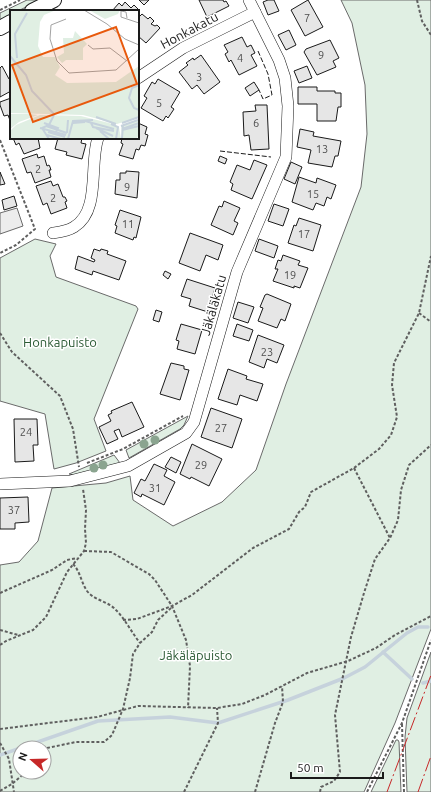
<svg xmlns="http://www.w3.org/2000/svg" width="431" height="792" viewBox="0 0 431 792" font-family="Ubuntu,sans-serif">
	<rect width="100%" height="100%" fill="#fff"/>
	<g fill="#e0efe3" stroke="#6a6a6a" fill-rule="evenodd">
		<path d="M 27,0 L 40,0 L 18,11 L 11,11 L 11,15 L 0,20 L 0,13 Z"/>
		<path d="M 341,0 L 431,0 L 431,629 L 395,723 L 364,792 L 0,792 L 0,565 L 19,562 L 38,541 L 52,488 L 106,483 L 130,476 L 133,500 L 173,526 L 222,502 L 256,470 L 286,384 L 361,187 L 367,134 L 365,85 L 352,23 ZM 20,748 L 44,748 L 44,772 L 20,772 Z"/>
		<path d="M 35,239 L 56,244 L 50,256 L 56,277 L 136,306 L 138,309 L 94,419 L 106,451 L 76,463 L 54,469 L 45,414 L 0,401 L 0,258 Z"/>
		<path d="M 188,416 L 184,425 L 180,429 L 129,458 L 126,450 Z"/>
		<path d="M 114,455 L 120,463 L 74,475 L 69,474 Z"/>
		<path d="M 431,652 L 431,792 L 407,792 L 405,737 L 407,718 Z"/>
		<path d="M 396,740 L 398,740 L 399,742 L 401,792 L 371,792 Z"/>
	</g>
	<path fill="#ededed" stroke="#6a6a6a" d="M 17,208 L 23,226 L 0,234 L 0,213 Z"/>
	<g fill="none" stroke-linecap="round" stroke-linejoin="round">
		<g stroke="#c6d2dc" stroke-width="3.5">
			<path d="M 383,652 L 412,679"/>
			<path d="M 423,683 L 431,681"/>
			<path d="M 0,755 L 98,721 L 170,717 L 218,723 L 288,700 L 344,678 L 365,667 L 407,633 L 418,627 L 428,627"/>
		</g>
	</g>
	<g fill="#e6e6e6" stroke="#1a1a1a">
		<path d="M 139,0 L 149,0 L 144,5 Z"/>
		<path d="M 199,0 L 223,0 L 224,2 L 226,1 L 229,6 L 207,17 Z"/>
		<path d="M 268,0 L 274,0 L 279,11 L 268,15 L 263,2 Z"/>
		<path d="M 308,0 L 323,27 L 305,36 L 291,10 Z"/>
		<path d="M 125,2 L 131,8 L 134,5 L 138,9 L 137,11 L 112,11 L 119,3 L 122,6 Z"/>
		<path d="M 142,14 L 148,19 L 150,17 L 154,21 L 151,24 L 155,26 L 157,25 L 160,28 L 146,43 L 138,36 L 138,15 L 140,16 Z"/>
		<path d="M 289,30 L 296,45 L 286,50 L 278,35 Z"/>
		<path d="M 242,37 L 247,47 L 251,45 L 255,53 L 251,55 L 257,66 L 239,75 L 231,60 L 229,62 L 225,54 L 228,52 L 224,45 Z"/>
		<path d="M 330,40 L 339,58 L 333,61 L 336,67 L 317,75 L 304,52 L 306,49 Z"/>
		<path d="M 201,55 L 220,82 L 204,94 L 197,85 L 192,89 L 179,72 L 188,65 L 186,63 L 193,58 L 194,60 Z"/>
		<path d="M 2,66 L 9,79 L 11,78 L 11,91 L 0,97 L 0,68 Z"/>
		<path d="M 307,66 L 312,78 L 299,83 L 294,71 Z"/>
		<path d="M 158,79 L 180,92 L 171,107 L 174,109 L 168,118 L 166,116 L 163,121 L 141,108 L 147,98 L 144,96 L 152,82 L 155,84 Z"/>
		<path d="M 254,82 L 259,90 L 250,96 L 245,88 Z"/>
		<path d="M 298,87 L 317,87 L 317,91 L 335,91 L 335,93 L 341,93 L 341,107 L 338,107 L 336,121 L 317,121 L 317,104 L 298,104 Z"/>
		<path d="M 11,98 L 11,123 L 8,115 L 4,116 L 0,105 L 0,102 Z"/>
		<path d="M 255,105 L 267,105 L 269,149 L 251,150 L 249,135 L 244,136 L 243,112 L 256,111 Z"/>
		<path d="M 138,123 L 147,127 L 145,134 L 148,135 L 145,146 L 141,145 L 139,150 L 136,149 L 133,159 L 119,155 L 123,144 L 121,143 L 122,138 L 138,138 Z"/>
		<path d="M 300,129 L 314,132 L 313,136 L 341,141 L 338,156 L 335,156 L 332,167 L 308,163 L 311,150 L 297,147 Z"/>
		<path d="M 13,138 L 38,138 L 40,148 L 24,154 L 19,143 L 16,145 Z"/>
		<path d="M 58,138 L 82,138 L 81,143 L 86,144 L 82,159 L 66,155 L 67,152 L 55,149 Z"/>
		<path d="M 37,154 L 38,158 L 44,156 L 47,166 L 49,165 L 50,167 L 51,170 L 49,170 L 51,177 L 35,183 L 31,172 L 27,173 L 22,159 Z"/>
		<path d="M 220,156 L 227,159 L 225,164 L 218,161 Z"/>
		<path d="M 254,160 L 267,165 L 252,199 L 231,190 L 233,184 L 230,182 L 237,165 L 250,170 Z"/>
		<path d="M 291,162 L 302,167 L 295,184 L 284,179 Z"/>
		<path d="M 126,171 L 139,172 L 137,198 L 115,194 L 116,180 L 120,180 L 120,173 L 126,173 Z"/>
		<path d="M 0,172 L 5,184 L 0,185 Z"/>
		<path d="M 299,177 L 316,183 L 317,178 L 336,185 L 331,199 L 327,197 L 324,206 L 316,203 L 313,210 L 292,202 Z"/>
		<path d="M 51,181 L 53,186 L 58,184 L 63,197 L 65,197 L 67,201 L 65,202 L 67,208 L 51,214 L 47,203 L 43,205 L 36,186 Z"/>
		<path d="M 14,196 L 17,206 L 4,210 L 2,200 Z"/>
		<path d="M 224,201 L 240,208 L 234,221 L 238,223 L 233,235 L 211,225 L 219,206 L 222,207 Z"/>
		<path d="M 274,204 L 289,209 L 283,226 L 268,221 Z"/>
		<path d="M 120,210 L 141,217 L 136,238 L 134,237 L 133,240 L 115,233 L 117,226 L 115,225 Z"/>
		<path d="M 299,218 L 321,225 L 313,251 L 288,243 L 294,225 L 296,226 Z"/>
		<path d="M 190,233 L 223,245 L 218,260 L 206,255 L 200,271 L 179,263 Z"/>
		<path d="M 259,239 L 278,246 L 274,258 L 255,251 Z"/>
		<path d="M 94,249 L 100,251 L 101,249 L 108,251 L 107,254 L 126,261 L 119,280 L 93,271 L 92,275 L 75,269 L 78,256 L 94,262 L 95,260 L 91,258 Z"/>
		<path d="M 283,255 L 300,261 L 298,265 L 308,268 L 300,288 L 294,286 L 294,288 L 273,281 L 278,269 L 275,269 L 278,260 L 281,261 Z"/>
		<path d="M 165,271 L 171,274 L 168,279 L 163,275 Z"/>
		<path d="M 187,279 L 215,288 L 208,312 L 189,306 L 191,299 L 181,296 Z"/>
		<path d="M 267,294 L 291,304 L 285,321 L 281,319 L 277,328 L 258,321 L 263,308 L 260,307 L 265,295 Z"/>
		<path d="M 238,302 L 254,307 L 248,323 L 233,318 Z"/>
		<path d="M 156,310 L 162,312 L 159,322 L 153,320 Z"/>
		<path d="M 181,324 L 202,330 L 195,354 L 177,349 L 179,341 L 176,340 Z"/>
		<path d="M 237,324 L 253,330 L 249,341 L 233,336 Z"/>
		<path d="M 258,335 L 284,345 L 277,363 L 267,359 L 264,368 L 249,362 Z"/>
		<path d="M 171,363 L 184,366 L 184,369 L 189,370 L 180,400 L 160,394 Z"/>
		<path d="M 228,369 L 247,376 L 246,379 L 263,384 L 257,401 L 240,395 L 237,405 L 218,399 Z"/>
		<path d="M 132,402 L 144,427 L 122,437 L 119,429 L 114,431 L 118,439 L 107,444 L 99,427 L 111,421 L 108,415 L 112,413 L 111,411 Z"/>
		<path d="M 211,408 L 242,419 L 232,448 L 201,437 Z"/>
		<path d="M 14,419 L 37,419 L 38,445 L 33,445 L 34,461 L 15,462 Z"/>
		<path d="M 192,444 L 222,459 L 209,486 L 191,477 L 190,479 L 180,474 Z"/>
		<path d="M 171,457 L 181,462 L 176,473 L 165,467 Z"/>
		<path d="M 154,464 L 167,470 L 164,476 L 175,482 L 164,505 L 142,494 L 141,497 L 134,493 L 141,479 L 145,481 Z"/>
		<path d="M 28,497 L 29,522 L 15,523 L 15,529 L 0,529 L 0,498 Z"/>
	</g>
	<g fill="none" stroke-linecap="round" stroke-linejoin="round">
		<g stroke="#1a1a1a" stroke-width="12">
			<g id="minor">
				<path d="M 138,78 L 183,48 L 255,12"/>
				<path d="M 53,233 C 60,232 68,231 74,227 C 101,211 89,164 98,138"/>
				<path d="M 0,484 L 70,481 L 128,466 L 186,433 L 194,422 L 237,272 L 286,157 L 288,106 L 285,78 L 279,60 L 249,0"/>
			</g>
		</g>
		<g stroke="#1a1a1a" stroke-width="16">
			<g id="tertiary">
				<path d="M 32,11 L 54,0"/>
				<path d="M 0,28 L 11,22"/>
			</g>
		</g>
		<g stroke="#5f5f5f" stroke-width="2" stroke-dasharray="3 2" stroke-linecap="butt">
			<path d="M 417,0 L 422,21 L 431,35"/>
			<path d="M 0,10 L 20,0"/>
			<path d="M 0,140 L 35,229 L 16,245 L 0,253"/>
			<path d="M 419,313 L 431,322"/>
			<path d="M 0,333 L 12,352 L 60,396 L 73,429 L 79,467"/>
			<path d="M 87,463 L 123,449 L 183,416"/>
			<path d="M 354,468 L 390,538"/>
			<path d="M 84,551 L 111,552 L 149,574 L 155,580 L 172,606 L 186,640 L 190,666 L 188,708"/>
			<path d="M 73,564 C 80,571 81,582 87,591 C 95,601 108,601 116,610 C 125,619 132,633 140,643"/>
			<path d="M 0,593 L 52,570 L 67,560 L 77,558"/>
			<path d="M 123,620 L 137,619 L 172,606 L 192,595 L 253,548 L 289,529 L 299,512 L 305,507 L 311,492 L 354,468 L 379,449 L 391,435 L 397,417 L 392,385 L 394,363 L 419,313 L 431,256"/>
			<path d="M 0,630 L 18,635"/>
			<path d="M 0,645 L 6,641 L 33,630 L 46,617 L 67,572 L 84,551 L 86,543 L 85,529 L 86,510 L 83,489"/>
			<path d="M 402,724 L 404,792"/>
			<path d="M 0,729 L 97,717 L 138,706 L 217,708 L 242,704 L 265,695 L 307,673 L 348,661 L 376,648 L 395,635 L 431,616"/>
			<path d="M 0,743 L 9,759 L 14,792"/>
			<path d="M 44,752 L 47,748 L 76,742 L 104,742 L 112,735 L 123,709 L 130,678 L 133,654 L 140,643 L 152,632 L 158,620 L 172,607"/>
			<path d="M 0,791 L 12,784 L 26,772"/>
			<path d="M 184,792 L 218,723 L 217,708"/>
			<path d="M 255,792 L 275,723 L 283,702 L 282,686"/>
			<path d="M 320,792 L 321,787 L 334,781 L 340,772 L 335,715 L 351,637 L 364,593 L 375,559 L 390,538 L 398,520 L 401,490 L 409,465 L 431,445"/>
			<path d="M 367,792 L 402,723 L 431,640"/>
		</g>
		<use href="#minor" stroke="#fff" stroke-width="11"/>
		<use href="#tertiary" stroke="#fff" stroke-width="14"/>
		<g stroke="#1a1a1a" stroke-width="1" stroke-dasharray="5 2" stroke-linecap="butt">
			<path d="M 258,51 L 268,74 L 272,95 L 263,99 L 259,90"/>
			<path d="M 220,151 L 271,157"/>
		</g>
		<g stroke="#c62828" stroke-width="1" stroke-dasharray="14 3 2 3" stroke-linecap="butt">
			<path d="M 387,792 L 431,675"/>
			<path d="M 418,792 L 431,756"/>
		</g>
	</g>
	<g fill="#8aa48f">
		<circle cx="155" cy="440" r="4.5"/>
		<circle cx="144" cy="444" r="4.5"/>
		<circle cx="103" cy="465" r="4.5"/>
		<circle cx="94" cy="468" r="4.5"/>
	</g>
	<g text-anchor="middle" dominant-baseline="central" stroke-width="3" stroke-linejoin="round" paint-order="stroke">
		<g font-size="11" fill="#4d4d4d">
			<text x="307" y="18">7</text>
			<text x="321" y="55">9</text>
			<text x="240" y="58">4</text>
			<text x="199" y="77">3</text>
			<text x="159" y="103">5</text>
			<text x="256" y="123">6</text>
			<text x="322" y="149">13</text>
			<text x="38" y="169">2</text>
			<text x="127" y="187">9</text>
			<text x="313" y="194">15</text>
			<text x="53" y="198">2</text>
			<text x="128" y="224">11</text>
			<text x="304" y="234">17</text>
			<text x="290" y="275">19</text>
			<text x="267" y="352">23</text>
			<text x="221" y="428">27</text>
			<text x="26" y="432">24</text>
			<text x="201" y="465">29</text>
			<text x="155" y="488">31</text>
			<text x="14" y="510">37</text>
		</g>
		<g font-size="13" fill="#1a1a1a" stroke="#fff">
			<text transform="translate(189 30) rotate(-28)">Honkakatu</text>
			<text transform="translate(213 305) rotate(-74)">Jäkäläkatu</text>
		</g>
		<g font-size="13" fill="#2b5a34" stroke="#fff">
			<text x="60" y="342">Honkapuisto</text>
			<text x="196" y="655">Jäkäläpuisto</text>
		</g>
	</g>
	<g transform="translate(10 10)">
		<rect width="129" height="129" fill="#fff"/>
		<path d="M 0,0 L 46,0 L 34,5 L 30,12 L 28,36 L 33,47 L 45,47 L 50,57 L 45,65 L 57,73 L 106,72 L 129,56 L 129,107 L 107,114 L 73,105 L 0,103 ZM 79,0 L 110,0 L 108,4 L 95,9 ZM 65,21 L 77,34 L 73,38 L 73,50 L 56,50 L 52,53 L 47,47 L 54,43 L 53,28 L 63,28 ZM 0,104 L 20,104 L 28,105 L 9,112 L 0,119 ZM 30,105 L 71,106 L 99,113 L 109,117 L 111,129 L 0,129 L 0,121 L 6,115 ZM 129,110 L 129,125 L 126,129 L 112,129 L 111,116 Z" fill="#e0efe3"/>
		<path fill="none" stroke="#c6d2dc" stroke-width="2" d="M 0,46 L 16,65 L 22,81 L 44,104M 7,48 L 5,24 L 17,3M 129,75 L 122,78 L 119,88 L 124,98 L 129,100M 86,107 L 106,114M 75,111 L 104,119M 34,113 L 48,118 L 46,122M 63,113 L 75,112M 81,113 L 83,117 L 104,121M 112,113 L 129,107M 101,114 L 108,117 L 106,129M 36,116 L 57,123M 111,116 L 128,110M 30,118 L 56,125M 86,118 L 103,126M 112,119 L 129,113M 112,120 L 129,116M 90,121 L 99,129M 38,122 L 55,127M 57,123 L 58,110M 37,125 L 51,129M 112,128 L 113,115M 39,129 L 32,118 L 39,115 L 44,105M 58,129 L 63,111 L 83,110"/>
		<path fill="none" stroke="#a3a3a3" stroke-width="1" d="M 74,0 L 97,14 L 115,29 L 129,35M 117,8 L 116,2 L 111,1 L 111,7 L 129,13M 56,9 L 41,15 L 40,29 L 47,51 L 59,63 L 106,60 L 129,39M 78,35 L 83,39 L 100,38 L 117,51"/>
		<path fill="#e8590c" fill-opacity="0.15" stroke="#e8590c" stroke-width="2" d="M 106,17 L 127,74 L 23,112 L 2,55 Z"/>
		<rect width="129" height="129" fill="none" stroke="#1a1a1a" stroke-width="2"/>
	</g>
	<g transform="translate(32 760) rotate(290)"><circle r="19" fill="#ffffff" stroke="#a3a3a3"/>
	<path d="M0-3L7 15L0 10L-7 15Z" fill="#c62828"/>
	<text y="-6" font-size="11" font-weight="bold" text-anchor="middle" fill="#1a1a1a">N</text>
	</g>
	<path d="M291 772v6h92v-6" fill="none" stroke="#1a1a1a" stroke-width="2"/>
	<text x="297" y="772" font-size="12" fill="#1a1a1a" stroke="#ffffff" stroke-width="3" paint-order="stroke">50 m</text>
</svg>
